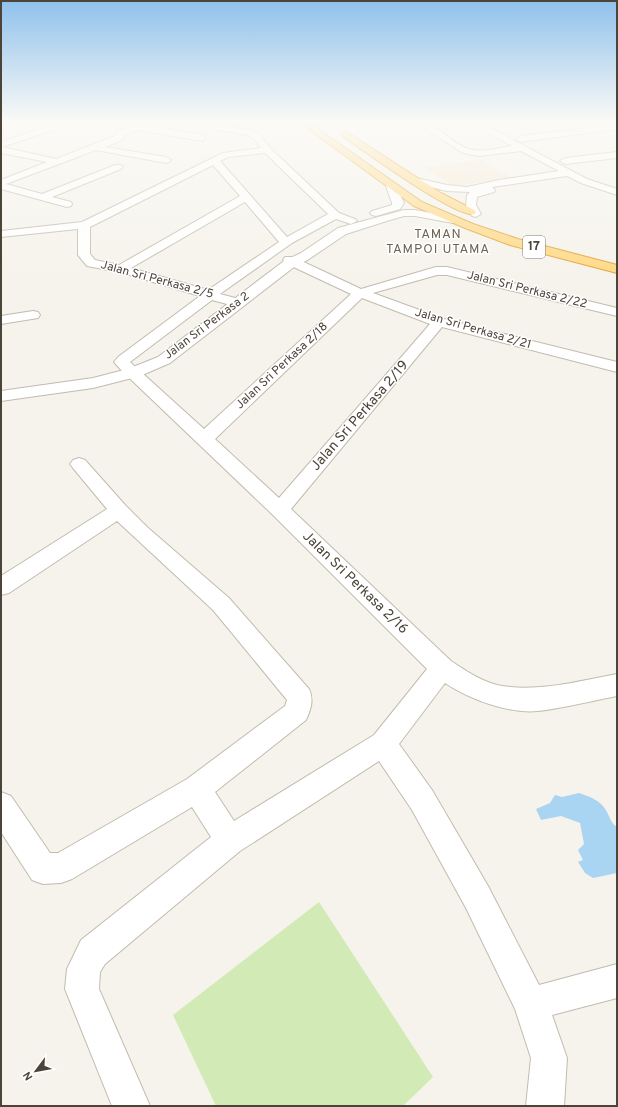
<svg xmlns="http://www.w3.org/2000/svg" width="618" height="1107" viewBox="0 0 618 1107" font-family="Overpass,sans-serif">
	<rect width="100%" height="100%" fill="#f6f3ec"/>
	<path fill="#f7ead8" d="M 482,160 L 513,178 L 454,186 L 424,167 Z"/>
	<path fill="#d2eab5" d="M 319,902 L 433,1077 L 403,1106 L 216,1106 L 173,1015 Z"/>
	<path fill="#a9d4f2" d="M 579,793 C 590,797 601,800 607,812 C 610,818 611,823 617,827 L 617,873 L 593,878 L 585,873 L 578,862 L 583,860 L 578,850 L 584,844 L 580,823 L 561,816 L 541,820 L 536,809 L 550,803 L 555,795 L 562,797 Z"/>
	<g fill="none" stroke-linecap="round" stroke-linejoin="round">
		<g stroke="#c2bbae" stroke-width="2">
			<g id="minor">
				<path d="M 62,122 L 73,122 L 72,124 L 2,147 L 56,159 L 115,136 L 118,131 L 132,126 L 130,122 L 140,122 L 141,125 L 202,135 L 206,138 L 202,141 L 137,130 L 125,135 L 122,140 L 105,147 L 166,157 L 171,160 L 169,162 L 166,163 L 96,150 L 6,184 L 42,194 L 115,165 L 121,165 L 123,167 L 121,169 L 52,197 L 71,202 L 72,204 L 71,206 L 67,207 L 1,189 L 1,180 L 47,162 L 1,153 L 1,142 Z"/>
				<path d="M 182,122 L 199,122 L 249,130 L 259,134 L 270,148 L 339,213 L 355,219 L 357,221 L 351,224 L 336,219 L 292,243 L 220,294 L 243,300 L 245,303 L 243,306 L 238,307 L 212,300 L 130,362 L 204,429 L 351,294 L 285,263 L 283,260 L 285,257 L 293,257 L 361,289 L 436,267 L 447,267 L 617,308 L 617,316 L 447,275 L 437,275 L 373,293 L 444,319 L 617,362 L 617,372 L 442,327 L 291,509 L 451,661 C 466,671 484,683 502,686 C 541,692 579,681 617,674 L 617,696 C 591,701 564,708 538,711 C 508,714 469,699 445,683 L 399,744 L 432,790 L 488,886 L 539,985 L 617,964 L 617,998 L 552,1015 L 567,1058 L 564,1106 L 526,1106 L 531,1058 L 515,1009 L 466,908 L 412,810 L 379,761 L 240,851 L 105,964 L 100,972 L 99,989 L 150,1106 L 112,1106 L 65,989 L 67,969 L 81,940 L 211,837 L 192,807 L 72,879 L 61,883 L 43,884 L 32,880 L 1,832 L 1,792 L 11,796 L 50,853 L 58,853 L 187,779 L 285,706 L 287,700 L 213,610 L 117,521 L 9,593 L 1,595 L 1,576 L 107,509 L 73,468 L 70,464 L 73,460 L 79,458 L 85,460 L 126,506 L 147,527 L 229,598 L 309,689 C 314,700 311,709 306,720 L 215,792 L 234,821 L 374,735 L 427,669 L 273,515 L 122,371 L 114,362 L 118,357 L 200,296 L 119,272 L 87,266 L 78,255 L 78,229 L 1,237 L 1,231 L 82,222 L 223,153 L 261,148 L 253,138 L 247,135 L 186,124 ZM 265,153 L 328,214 L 287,237 L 220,161 L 228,157 ZM 213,165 L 240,196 L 119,265 L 95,260 L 90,254 L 90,227 ZM 245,202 L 279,242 L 208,290 L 131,268 ZM 362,298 L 430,324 L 279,498 L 215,439 Z"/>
				<path d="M 415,122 C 436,120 450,143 469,149 C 482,153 499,148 512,146 L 469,122 L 479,122 L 587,179 L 617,189 L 617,195 L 581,183 L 567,176 L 499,186 L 492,187 L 495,190 L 494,192 L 477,197 L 476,205 L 481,214 L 476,217 L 472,216 L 466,205 L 467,195 L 470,192 L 447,191 L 413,183 L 411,181 L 416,178 L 447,185 L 467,187 L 499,180 L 559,171 L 521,151 L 479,156 L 463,153 Z"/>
				<path d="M 617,125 L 617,129 L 520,142 L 516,139 L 520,136 Z"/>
				<path d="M 617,152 L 617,158 L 565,164 L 560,161 L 565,158 Z"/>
				<path d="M 33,311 L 38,312 L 40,315 L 38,318 L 1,324 L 1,316 Z"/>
			</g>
		</g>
		<g stroke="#c2bbae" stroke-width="2">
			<g id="tertiary">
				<path d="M 391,183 L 396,186 L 404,203 L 400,209 L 376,216 L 372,215 L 370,213 L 372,211 L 392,205 L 392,203 L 386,186 Z"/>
				<path d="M 404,210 L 415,210 L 453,217 L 457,218 L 459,220 L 457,222 L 453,223 L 415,216 L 404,216 L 390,220 L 346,234 L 309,259 L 294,267 L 170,363 L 140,376 L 93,388 L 1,401 L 1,391 L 93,378 L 128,369 L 158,357 L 284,261 L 301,253 L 338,228 Z"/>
			</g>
		</g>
		<g stroke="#e0a43c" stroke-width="2">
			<g id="trunk">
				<path d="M 299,122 L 308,122 L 422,202 L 473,224 L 518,239 L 617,265 L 617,273 L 510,245 L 465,228 L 414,206 Z"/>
				<path d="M 345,131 L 441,193 L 474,210 L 476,212 L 474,214 C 457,219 362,149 342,136 L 341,134 Z"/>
			</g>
		</g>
		<use href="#minor" fill="#fff" fill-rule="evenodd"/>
		<use href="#tertiary" fill="#fff" fill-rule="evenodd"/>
		<use href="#trunk" fill="#ffd985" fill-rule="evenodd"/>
	</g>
	<linearGradient id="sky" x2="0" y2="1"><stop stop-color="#8fc1ec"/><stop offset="0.44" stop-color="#fbfaf6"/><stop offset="1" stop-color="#fbfaf6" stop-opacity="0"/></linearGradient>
	<rect width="618" height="277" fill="url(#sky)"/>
	<g text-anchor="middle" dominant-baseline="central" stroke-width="3" stroke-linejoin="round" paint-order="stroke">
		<g font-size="12" fill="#4b4439" stroke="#fff">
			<text transform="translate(157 280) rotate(15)">Jalan Sri Perkasa 2/5</text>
			<text transform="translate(527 290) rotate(14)">Jalan Sri Perkasa 2/22</text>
			<text transform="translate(207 326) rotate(-37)">Jalan Sri Perkasa 2</text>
			<text transform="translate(473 329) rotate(16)">Jalan Sri Perkasa 2/21</text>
			<text transform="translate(282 366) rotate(-43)">Jalan Sri Perkasa 2/18</text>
		</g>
		<g font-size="13" letter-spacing="1" fill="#6e6250" stroke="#fff">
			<text x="438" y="235">TAMAN<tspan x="438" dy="15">TAMPOI UTAMA</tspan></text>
		</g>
		<rect fill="#fff" stroke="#817c74" stroke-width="1" x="523" y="236" width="22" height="22" rx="3"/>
		<g font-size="13" font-weight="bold" fill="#4b4439">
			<text x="534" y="247">17</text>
		</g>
		<g font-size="14" fill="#4b4439" stroke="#fff">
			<text transform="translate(360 416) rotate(-49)">Jalan Sri Perkasa 2/19</text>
			<text transform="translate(355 583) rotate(44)">Jalan Sri Perkasa 2/16</text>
		</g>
	</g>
	<rect width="618" height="1107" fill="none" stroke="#4b4439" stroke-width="4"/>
	<g transform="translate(36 1071) rotate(238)" stroke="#ffffff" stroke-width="3" paint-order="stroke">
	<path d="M0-3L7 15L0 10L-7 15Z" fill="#4b4439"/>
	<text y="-6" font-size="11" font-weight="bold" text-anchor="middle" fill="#4b4439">N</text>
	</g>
</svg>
